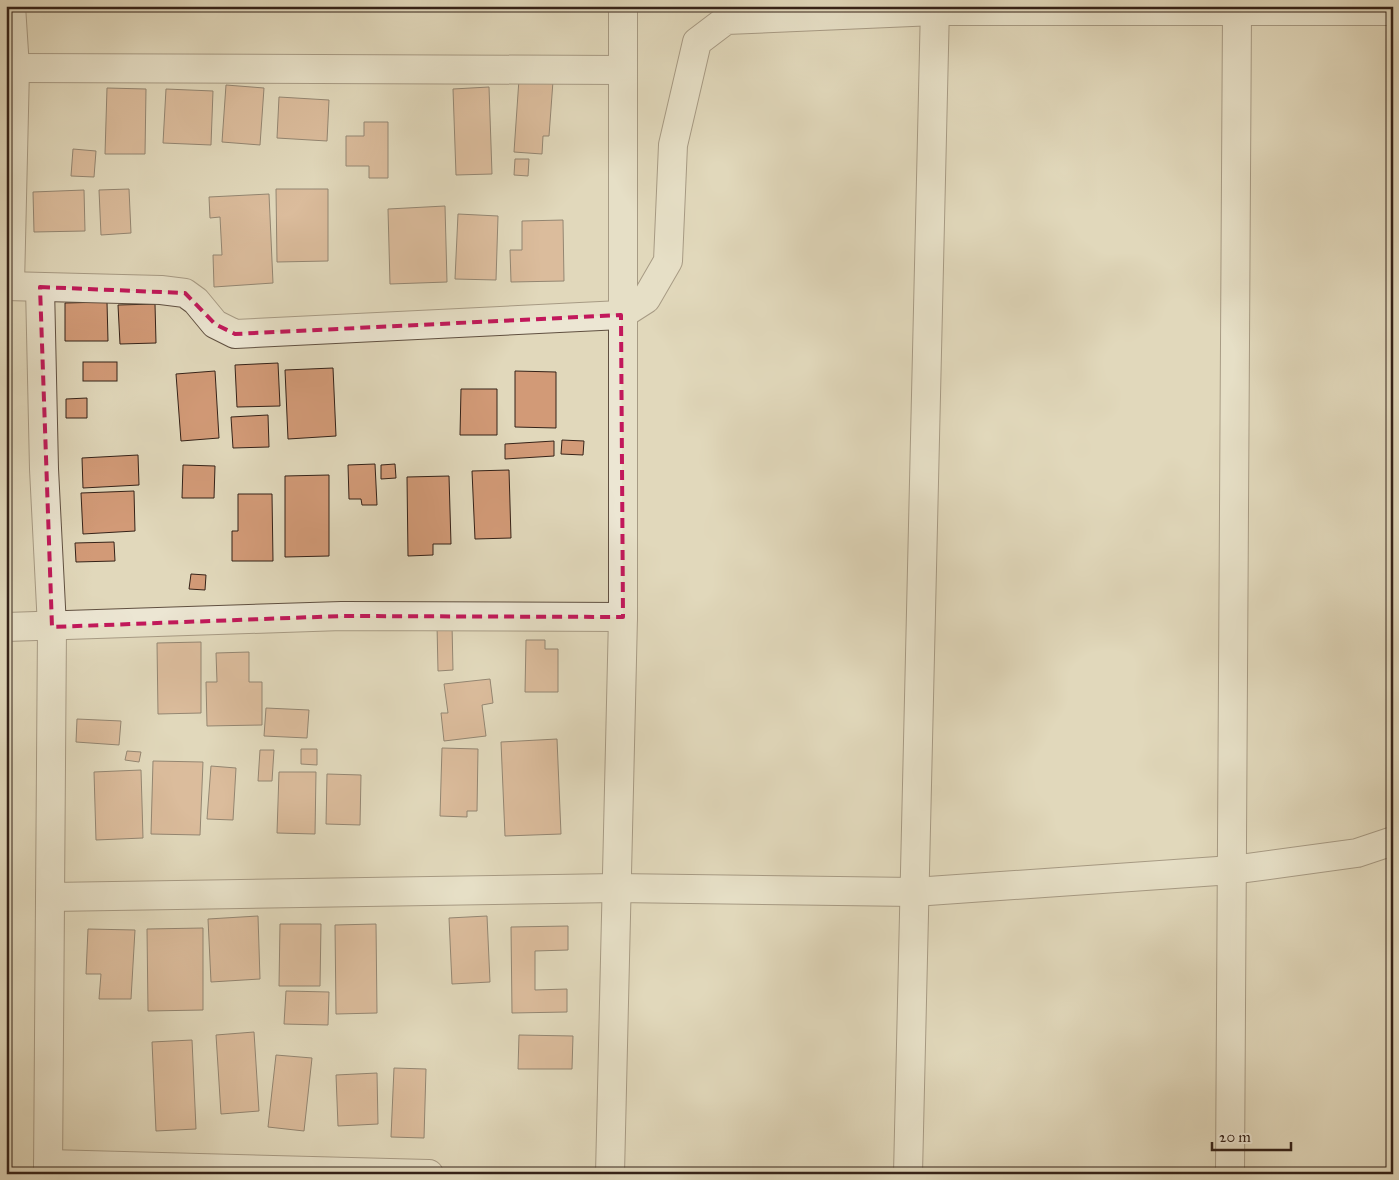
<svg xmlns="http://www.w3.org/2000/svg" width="1399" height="1180" viewBox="0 0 1399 1180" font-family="'IM FELL Great Primer',serif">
	<rect width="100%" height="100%" fill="#e1d8bb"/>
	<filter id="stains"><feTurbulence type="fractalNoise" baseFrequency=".004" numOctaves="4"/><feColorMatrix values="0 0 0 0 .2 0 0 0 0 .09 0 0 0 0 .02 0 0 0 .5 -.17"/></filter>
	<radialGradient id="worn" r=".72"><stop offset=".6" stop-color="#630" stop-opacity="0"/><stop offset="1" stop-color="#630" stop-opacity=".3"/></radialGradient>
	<g fill="#d29a77" stroke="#352218">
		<path d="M 519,79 L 553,81 L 549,136 L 543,136 L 542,154 L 514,152 Z"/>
		<path d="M 226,85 L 264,88 L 260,145 L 222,142 Z"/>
		<path d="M 489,87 L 492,174 L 456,175 L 453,89 Z"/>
		<path d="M 107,88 L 146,89 L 145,154 L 105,154 Z"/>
		<path d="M 166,89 L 213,91 L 211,145 L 163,143 Z"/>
		<path d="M 279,97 L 329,100 L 327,141 L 277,138 Z"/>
		<path d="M 364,122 L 388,122 L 388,178 L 369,178 L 369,166 L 346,166 L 346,136 L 364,136 Z"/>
		<path d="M 73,149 L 96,151 L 94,177 L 71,176 Z"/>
		<path d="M 515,159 L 529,159 L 528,176 L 514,175 Z"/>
		<path d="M 129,189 L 131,233 L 101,235 L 99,190 Z"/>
		<path d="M 276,189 L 328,189 L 328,261 L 277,262 Z"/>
		<path d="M 84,190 L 85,231 L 34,232 L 33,192 Z"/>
		<path d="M 269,194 L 273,283 L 214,287 L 213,255 L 222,255 L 220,217 L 210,218 L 209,197 Z"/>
		<path d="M 445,206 L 447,282 L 390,284 L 388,209 Z"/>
		<path d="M 458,214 L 498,216 L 496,280 L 455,279 Z"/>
		<path d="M 563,220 L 564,281 L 511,282 L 510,250 L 522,250 L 522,221 Z"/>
		<path d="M 107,302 L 108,341 L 65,341 L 65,303 Z"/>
		<path d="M 155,304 L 156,343 L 120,344 L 118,305 Z"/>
		<rect x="83" y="362" width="34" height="19"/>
		<path d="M 278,363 L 280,406 L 237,407 L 235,365 Z"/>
		<path d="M 333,368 L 336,436 L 288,439 L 285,370 Z"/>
		<path d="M 215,371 L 219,438 L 181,441 L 176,374 Z"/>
		<path d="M 515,371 L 556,372 L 556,428 L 515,427 Z"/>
		<path d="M 461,389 L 497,389 L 497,435 L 460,435 Z"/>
		<path d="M 87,398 L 87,418 L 66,418 L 66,399 Z"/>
		<path d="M 268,415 L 269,447 L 233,448 L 231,417 Z"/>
		<path d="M 562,440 L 584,441 L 583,455 L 561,454 Z"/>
		<path d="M 554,441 L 554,456 L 505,459 L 505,444 Z"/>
		<path d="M 138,455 L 139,485 L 83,488 L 82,458 Z"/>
		<path d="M 375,464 L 377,505 L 362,505 L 361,499 L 349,499 L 348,465 Z"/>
		<path d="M 395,464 L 396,478 L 381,479 L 381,465 Z"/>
		<path d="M 183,465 L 215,466 L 214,498 L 182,498 Z"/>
		<path d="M 509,470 L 511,538 L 475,539 L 472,471 Z"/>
		<path d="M 329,475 L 329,556 L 285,557 L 285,476 Z"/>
		<path d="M 449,476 L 451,544 L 433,544 L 433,555 L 408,556 L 407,477 Z"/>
		<path d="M 134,491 L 135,531 L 83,534 L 81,493 Z"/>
		<path d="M 238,494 L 272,494 L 273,561 L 232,561 L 232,531 L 238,531 Z"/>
		<path d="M 114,542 L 115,561 L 76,562 L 75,543 Z"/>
		<path d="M 191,574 L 206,575 L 205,590 L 189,589 Z"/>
		<path d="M 437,625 L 452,625 L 453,670 L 438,671 Z"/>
		<path d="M 526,640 L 545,640 L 545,649 L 558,649 L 558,692 L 525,692 Z"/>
		<path d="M 201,642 L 201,713 L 158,714 L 157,643 Z"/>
		<path d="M 249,652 L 249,682 L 262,682 L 262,725 L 207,726 L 206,682 L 217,682 L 216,653 Z"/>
		<path d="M 490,679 L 493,703 L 482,705 L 486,736 L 444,741 L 441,713 L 448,713 L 444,684 Z"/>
		<path d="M 266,708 L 309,710 L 307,738 L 264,736 Z"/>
		<path d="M 77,719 L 121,721 L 119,745 L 76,742 Z"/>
		<path d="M 557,739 L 561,834 L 505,836 L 501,742 Z"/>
		<path d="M 442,748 L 478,749 L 477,811 L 467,811 L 467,817 L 440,816 Z"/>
		<path d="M 301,749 L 317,749 L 317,765 L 301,764 Z"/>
		<path d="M 260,750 L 274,750 L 272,781 L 258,781 Z"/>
		<path d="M 127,751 L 141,752 L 139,762 L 125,760 Z"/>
		<path d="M 153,761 L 203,762 L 200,835 L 151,834 Z"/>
		<path d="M 211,766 L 236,768 L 233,820 L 207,819 Z"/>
		<path d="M 141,770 L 143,838 L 96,840 L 94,772 Z"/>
		<path d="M 279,772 L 316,772 L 315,834 L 277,833 Z"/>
		<path d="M 327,774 L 361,775 L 360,825 L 326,824 Z"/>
		<path d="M 258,916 L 260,979 L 211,982 L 208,919 Z"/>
		<path d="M 487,916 L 490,982 L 452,984 L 449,918 Z"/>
		<path d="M 280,924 L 321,924 L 320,986 L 279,986 Z"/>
		<path d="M 376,924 L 377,1013 L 336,1014 L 335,925 Z"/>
		<path d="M 568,926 L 568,950 L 535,951 L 535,990 L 567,989 L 567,1012 L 512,1013 L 511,927 Z"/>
		<path d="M 203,928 L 203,1010 L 148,1011 L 147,929 Z"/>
		<path d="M 88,929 L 135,930 L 131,999 L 99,999 L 101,974 L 86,974 Z"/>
		<path d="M 286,991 L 329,992 L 328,1025 L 284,1024 Z"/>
		<path d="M 254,1032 L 259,1111 L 221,1114 L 216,1035 Z"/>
		<path d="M 519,1035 L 573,1036 L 572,1069 L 518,1069 Z"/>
		<path d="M 192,1040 L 196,1129 L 156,1131 L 152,1042 Z"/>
		<path d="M 276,1055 L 312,1058 L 304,1131 L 268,1127 Z"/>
		<path d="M 394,1068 L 426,1069 L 424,1138 L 391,1137 Z"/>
		<path d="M 377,1073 L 378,1124 L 338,1126 L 336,1075 Z"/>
	</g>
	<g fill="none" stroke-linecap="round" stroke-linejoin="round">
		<g stroke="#605041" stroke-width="30">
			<g id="minor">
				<path d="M 15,68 L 623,70"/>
				<path d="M 10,285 L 15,68 L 11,6"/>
				<path d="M 6,286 L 161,290 L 185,293 L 196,301 L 215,324 L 235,334 L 621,315 L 646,299 L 668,261 L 673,145 L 697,42 L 726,20 L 935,11 L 1393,11"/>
				<path d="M 40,287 L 44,469 L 52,627 L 48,1174"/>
				<path d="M 6,627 L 342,616 L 623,617"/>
				<path d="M 50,897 L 616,888 L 914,892 L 1232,870 L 1357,853 L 1393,841"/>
				<path d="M 48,1164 L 429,1174"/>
				<path d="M 610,1174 L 623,617 L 623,6"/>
				<path d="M 908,1174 L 935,6"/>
				<path d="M 1230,1174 L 1237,11"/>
			</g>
		</g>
		<use href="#minor" stroke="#ece6d3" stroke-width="28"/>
	</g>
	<path d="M0 0H1399V1180H0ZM 40,287 L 185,293 L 215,324 L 235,334 L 621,315 L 623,617 L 342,616 L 52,627 Z" fill="#e1d8bb" fill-opacity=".55" fill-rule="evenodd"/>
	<path fill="none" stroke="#c2185b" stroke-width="4" stroke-dasharray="10 6" stroke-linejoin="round" d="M 40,287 L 185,293 L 215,324 L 235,334 L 621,315 L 623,617 L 342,616 L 52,627 Z"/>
	<rect width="1399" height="1180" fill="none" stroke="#e1d8bb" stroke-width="25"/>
	<rect x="8" y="8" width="1384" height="1165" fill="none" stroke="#352218" stroke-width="2.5"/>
	<rect x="12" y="12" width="1374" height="1155" fill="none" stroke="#352218"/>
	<path d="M1212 1142v8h79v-8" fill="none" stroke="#352218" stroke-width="2.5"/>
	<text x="1219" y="1142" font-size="15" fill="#352218" stroke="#ece6d3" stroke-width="4" paint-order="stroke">20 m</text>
	<rect width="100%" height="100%" filter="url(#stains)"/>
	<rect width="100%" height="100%" fill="url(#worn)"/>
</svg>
